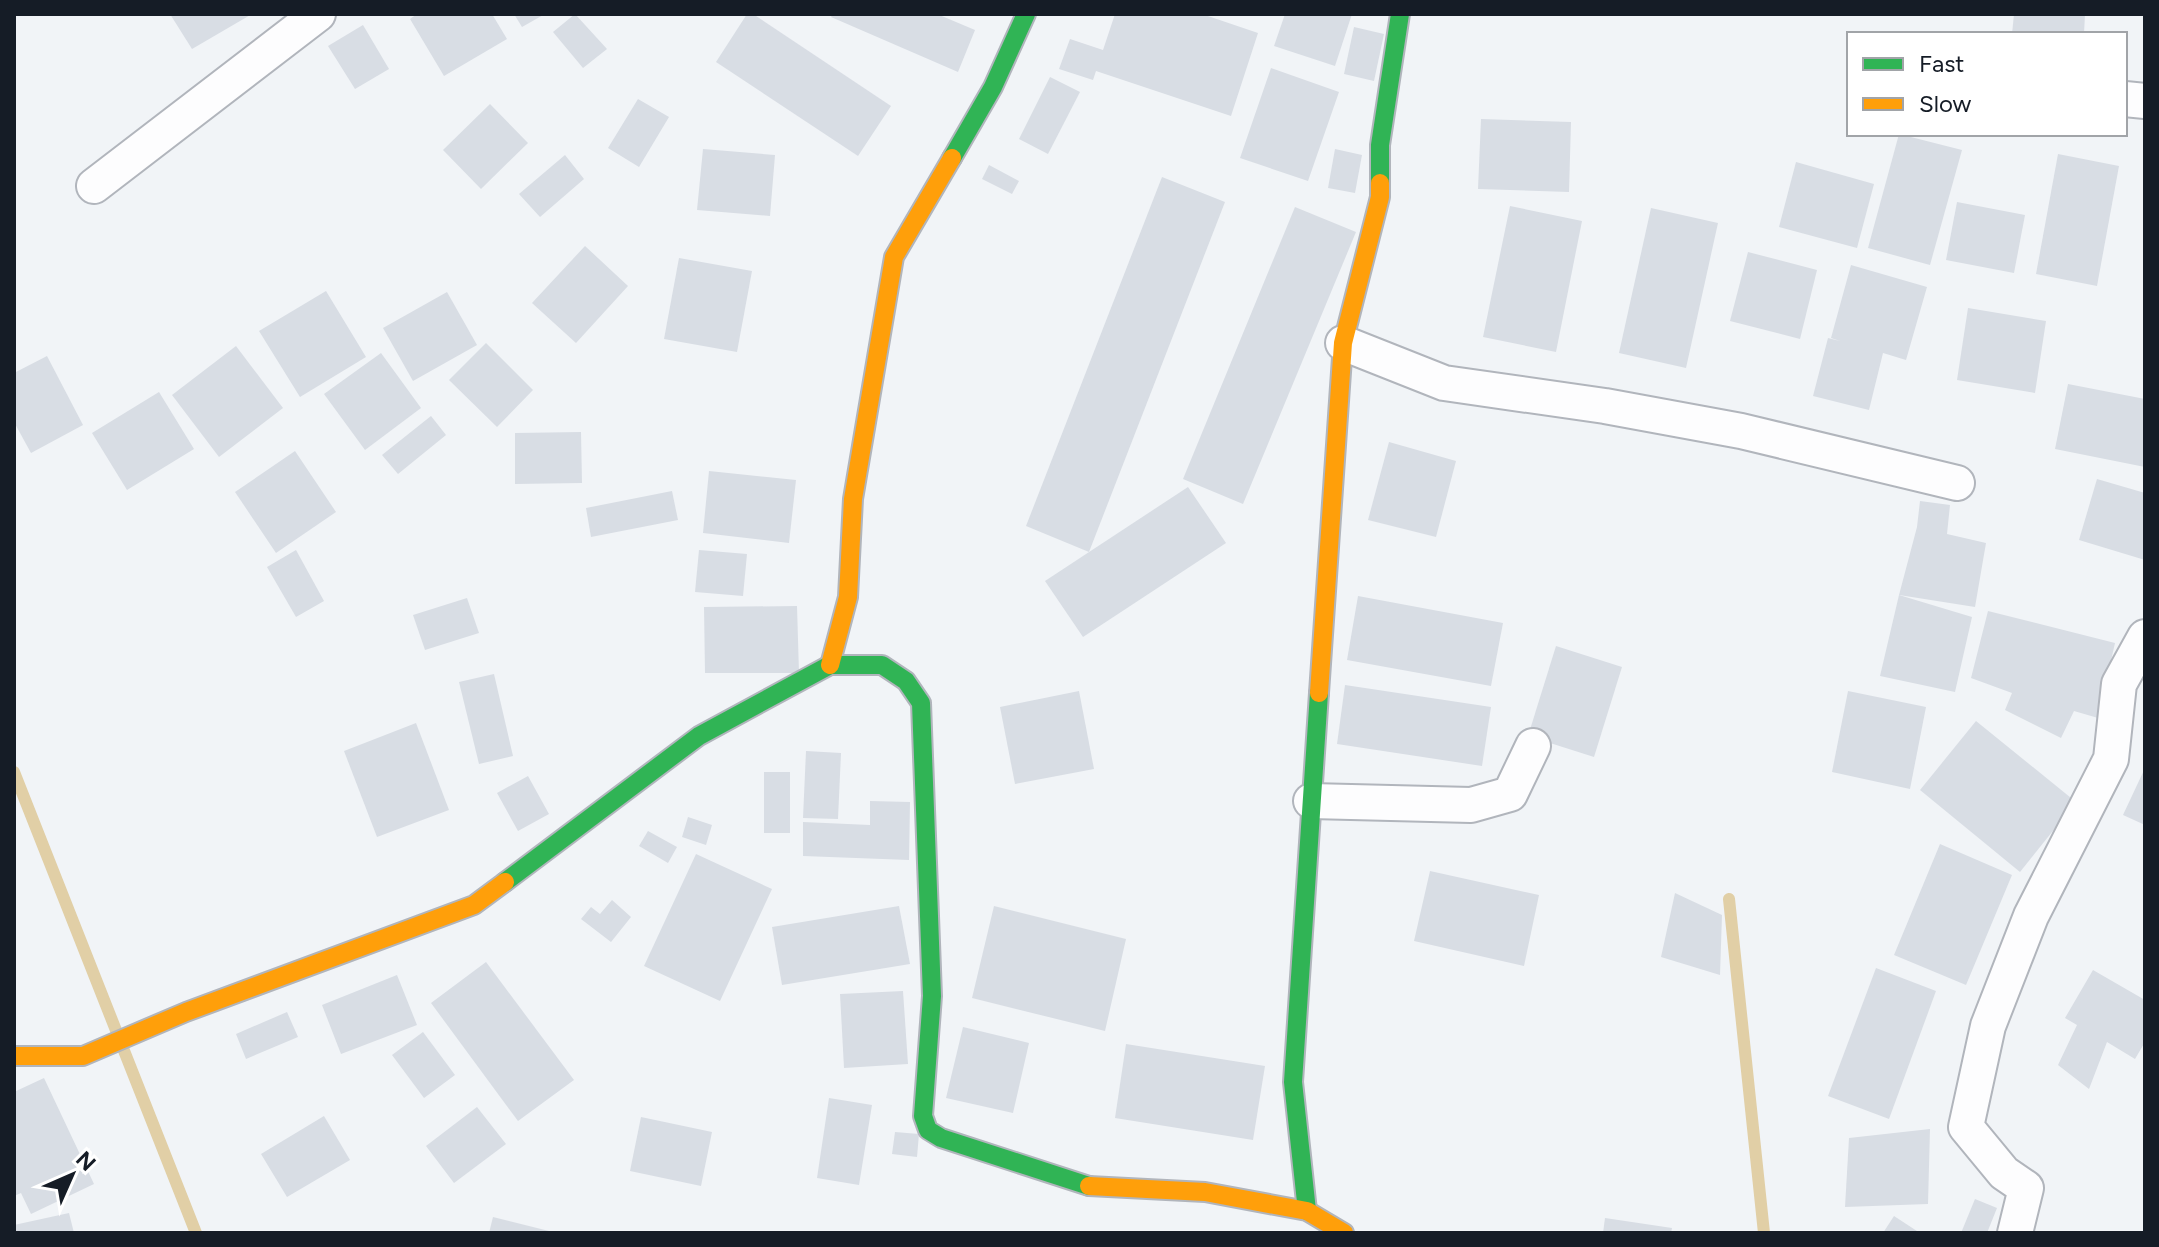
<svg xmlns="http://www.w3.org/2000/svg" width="2159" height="1247" viewBox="0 0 2159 1247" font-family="Figtree,sans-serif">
	<rect width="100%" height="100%" fill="#f1f4f7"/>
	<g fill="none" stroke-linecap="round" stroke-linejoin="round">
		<g stroke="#e1cfa6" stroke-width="12">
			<path d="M 14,772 L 196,1233"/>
			<path d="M 1729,899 L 1764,1233"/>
		</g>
	</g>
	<g fill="#d8dde4">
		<path d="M 170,14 L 252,14 L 192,49 Z"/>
		<path d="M 417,14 L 492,14 L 507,39 L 444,76 L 410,19 Z"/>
		<path d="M 514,14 L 545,14 L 522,27 Z"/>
		<path d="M 575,14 L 607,49 L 583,68 L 553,32 Z"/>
		<path d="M 747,14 L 753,14 L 891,106 L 858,156 L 716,62 Z"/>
		<path d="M 833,14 L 937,14 L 975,30 L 958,72 L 831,17 Z"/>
		<path d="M 1115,14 L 1202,14 L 1258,33 L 1231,116 L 1096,71 L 1093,80 L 1059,69 L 1070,39 L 1103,50 Z"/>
		<path d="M 1285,14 L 1352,14 L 1335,66 L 1274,46 Z"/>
		<path d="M 2014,14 L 2085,14 L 2084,34 L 2012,34 Z"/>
		<path d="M 363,25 L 389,69 L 355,89 L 328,46 Z"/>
		<path d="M 1354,27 L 1384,34 L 1374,81 L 1344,74 Z"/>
		<path d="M 1271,68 L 1339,92 L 1308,181 L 1240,158 Z"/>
		<path d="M 1050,77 L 1080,92 L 1048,154 L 1019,139 Z"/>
		<path d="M 638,99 L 669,117 L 639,167 L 608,148 Z"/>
		<path d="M 490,104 L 528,143 L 481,189 L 443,150 Z"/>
		<path d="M 1481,119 L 1571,122 L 1569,192 L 1478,189 Z"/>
		<path d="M 1899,134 L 1962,150 L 1930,265 L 1868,248 Z"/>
		<path d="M 703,149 L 775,155 L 770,216 L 697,210 Z"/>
		<path d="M 1335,149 L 1362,155 L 1355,193 L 1328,188 Z"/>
		<path d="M 2058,154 L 2119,166 L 2097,286 L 2036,274 Z"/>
		<path d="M 565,155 L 584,179 L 540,217 L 519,194 Z"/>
		<path d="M 1796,162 L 1874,184 L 1857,248 L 1779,227 Z"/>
		<path d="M 989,165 L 1019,181 L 1012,194 L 982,179 Z"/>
		<path d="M 1162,177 L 1225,202 L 1089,552 L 1026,526 Z"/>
		<path d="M 1957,202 L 2025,215 L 2014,273 L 1946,260 Z"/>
		<path d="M 1510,206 L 1582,221 L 1556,352 L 1483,337 Z"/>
		<path d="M 1295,207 L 1356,232 L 1243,504 L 1183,479 Z"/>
		<path d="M 1651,208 L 1718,223 L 1686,368 L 1619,353 Z"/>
		<path d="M 585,246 L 628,286 L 576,343 L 532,303 Z"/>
		<path d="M 1748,252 L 1817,270 L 1800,339 L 1730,321 Z"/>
		<path d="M 679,258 L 752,271 L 737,352 L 664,339 Z"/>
		<path d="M 1851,265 L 1927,287 L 1906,360 L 1883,353 L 1869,410 L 1813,396 L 1828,338 L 1840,341 L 1831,338 Z"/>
		<path d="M 326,291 L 366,357 L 300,397 L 259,331 Z"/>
		<path d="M 447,292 L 477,345 L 413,381 L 383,328 Z"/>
		<path d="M 1968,308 L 2046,321 L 2035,393 L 1957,380 Z"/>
		<path d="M 486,343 L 533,390 L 497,427 L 449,380 Z"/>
		<path d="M 236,346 L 283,408 L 219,457 L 172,395 Z"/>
		<path d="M 381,353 L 421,408 L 365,450 L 324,394 Z"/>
		<path d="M 47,356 L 83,425 L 31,453 L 14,422 L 14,373 Z"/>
		<path d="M 2068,384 L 2145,399 L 2145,467 L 2055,449 Z"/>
		<path d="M 159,392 L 194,449 L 127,490 L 92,433 Z"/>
		<path d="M 431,416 L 446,435 L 398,474 L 382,455 Z"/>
		<path d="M 581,432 L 582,483 L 515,484 L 515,433 Z"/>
		<path d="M 1389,442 L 1456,461 L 1436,537 L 1368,520 Z"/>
		<path d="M 295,451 L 336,512 L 276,553 L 235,492 Z"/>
		<path d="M 709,471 L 796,480 L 789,543 L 703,533 Z"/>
		<path d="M 2097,479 L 2145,493 L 2145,560 L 2079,540 Z"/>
		<path d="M 1188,487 L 1226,543 L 1083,637 L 1045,581 Z"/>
		<path d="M 672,491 L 678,520 L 591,537 L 586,508 Z"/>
		<path d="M 1920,501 L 1950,505 L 1947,534 L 1986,543 L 1975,607 L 1899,595 L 1917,527 Z"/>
		<path d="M 296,550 L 324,601 L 296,617 L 267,567 Z"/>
		<path d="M 699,550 L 747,554 L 743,596 L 695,592 Z"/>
		<path d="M 1899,595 L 1972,617 L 1955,692 L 1880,676 Z"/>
		<path d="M 1358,596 L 1503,623 L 1491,686 L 1347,660 Z"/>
		<path d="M 467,598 L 479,633 L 425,650 L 413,615 Z"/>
		<path d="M 797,606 L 799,673 L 705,673 L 704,607 Z"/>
		<path d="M 1988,611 L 2115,643 L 2098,718 L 2074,711 L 2061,738 L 2005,710 L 2012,693 L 1971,678 Z"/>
		<path d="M 1556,646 L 1622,667 L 1594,757 L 1528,736 Z"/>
		<path d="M 494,674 L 513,756 L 479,764 L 459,682 Z"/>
		<path d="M 1345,685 L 1491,707 L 1482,766 L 1337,744 Z"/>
		<path d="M 1079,691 L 1094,769 L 1015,784 L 1000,707 Z"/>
		<path d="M 1848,691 L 1926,707 L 1910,789 L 1832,772 Z"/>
		<path d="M 1976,721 L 2076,802 L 2020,872 L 1920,790 Z"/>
		<path d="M 416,723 L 449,810 L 377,837 L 344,751 Z"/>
		<path d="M 806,751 L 841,753 L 838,819 L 803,818 Z"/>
		<path d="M 2145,768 L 2145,825 L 2123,815 Z"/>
		<rect x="764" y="772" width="26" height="61"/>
		<path d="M 528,776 L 549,814 L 518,831 L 497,793 Z"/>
		<path d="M 870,801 L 910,802 L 909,860 L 803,856 L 803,822 L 870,825 Z"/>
		<path d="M 688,817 L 712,825 L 706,845 L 682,837 Z"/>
		<path d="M 648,831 L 677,847 L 668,863 L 639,846 Z"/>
		<path d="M 1940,844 L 2012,875 L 1966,985 L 1894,955 Z"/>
		<path d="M 696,854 L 772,889 L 720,1001 L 644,966 Z"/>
		<path d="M 1430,871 L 1539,895 L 1524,966 L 1414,941 Z"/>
		<path d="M 1675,893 L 1722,915 L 1720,975 L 1661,957 Z"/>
		<path d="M 612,900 L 631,917 L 611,942 L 581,919 L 591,907 L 600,914 Z"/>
		<path d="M 899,906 L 910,964 L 782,985 L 772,927 Z"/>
		<path d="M 994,906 L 1126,939 L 1105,1031 L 972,998 Z"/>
		<path d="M 486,962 L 574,1080 L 518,1121 L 431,1003 Z"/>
		<path d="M 1876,968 L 1936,991 L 1889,1119 L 1828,1096 Z"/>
		<path d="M 2093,970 L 2145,1000 L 2145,1042 L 2135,1059 L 2107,1042 L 2089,1089 L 2058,1065 L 2077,1025 L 2065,1018 Z"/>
		<path d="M 397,975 L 417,1025 L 341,1054 L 322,1005 Z"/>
		<path d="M 903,991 L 908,1064 L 844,1068 L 840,994 Z"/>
		<path d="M 287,1012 L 298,1037 L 246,1059 L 236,1034 Z"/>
		<path d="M 963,1027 L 1029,1043 L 1013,1113 L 946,1098 Z"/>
		<path d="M 423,1032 L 455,1075 L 424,1098 L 392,1055 Z"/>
		<path d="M 1126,1044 L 1265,1066 L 1253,1140 L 1115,1118 Z"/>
		<path d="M 44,1078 L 94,1184 L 31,1214 L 21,1193 L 14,1196 L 14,1092 Z"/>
		<path d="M 829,1098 L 872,1105 L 859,1185 L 817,1178 Z"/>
		<path d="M 477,1107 L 506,1144 L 454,1183 L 426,1146 Z"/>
		<path d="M 324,1116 L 350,1160 L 287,1197 L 261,1154 Z"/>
		<path d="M 641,1117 L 712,1132 L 701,1186 L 630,1171 Z"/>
		<path d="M 1930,1129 L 1928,1204 L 1845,1207 L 1849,1138 Z"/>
		<path d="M 895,1132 L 919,1134 L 917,1157 L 892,1154 Z"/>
		<path d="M 1975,1199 L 1997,1208 L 1987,1233 L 1961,1233 Z"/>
		<path d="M 69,1213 L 74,1233 L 14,1233 L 14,1225 Z"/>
		<path d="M 1894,1216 L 1920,1233 L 1883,1233 Z"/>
		<path d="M 493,1217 L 553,1232 L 553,1233 L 489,1233 Z"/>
		<path d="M 1605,1218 L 1672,1228 L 1671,1233 L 1603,1233 Z"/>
	</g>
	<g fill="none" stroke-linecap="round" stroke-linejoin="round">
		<g stroke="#b1b5bc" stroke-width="38">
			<g id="street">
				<path d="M 2125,99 L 2145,101"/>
				<path d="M 94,186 L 318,14"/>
				<path d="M 1343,343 L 1444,383 L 1605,406 L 1741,431 L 1957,483"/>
				<path d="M 1311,801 L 1471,805 L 1510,794 L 1533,746"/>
				<path d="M 2015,1233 L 2026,1188 L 2004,1173 L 1966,1127 L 1988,1026 L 2031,916 L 2111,759 L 2119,684 L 2145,637"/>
			</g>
		</g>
		<g stroke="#b1b5bc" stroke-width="22">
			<g id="fast">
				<path d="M 952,158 L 993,87 L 1026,14"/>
				<path d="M 1380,183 L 1380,145 L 1400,14"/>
				<path d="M 505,882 L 699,736 L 830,665 L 882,665 L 906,681 L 921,703 L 932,996 L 923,1116 L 928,1130 L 941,1138 L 1089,1186"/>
				<path d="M 1307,1211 L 1293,1082 L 1319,693"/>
			</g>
		</g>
		<g stroke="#b1b5bc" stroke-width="22">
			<g id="slow">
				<path d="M 830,665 L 848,597 L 853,499 L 894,257 L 952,158"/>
				<path d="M 1319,693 L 1343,343 L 1380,197 L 1380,183"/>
				<path d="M 14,1056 L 83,1056 L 186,1012 L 474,905 L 505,882"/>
				<path d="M 1089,1186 L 1205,1192 L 1307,1211 L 1344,1233"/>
			</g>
		</g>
		<use href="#street" stroke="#fdfdfe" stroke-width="34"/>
		<use href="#fast" stroke="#30b455" stroke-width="18"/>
		<use href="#slow" stroke="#ff9f0a" stroke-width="18"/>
	</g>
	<rect width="2159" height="1247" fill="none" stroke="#151c26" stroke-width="32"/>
	<rect x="1847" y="32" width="280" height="104" fill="#ffffff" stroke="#a1a4a8" stroke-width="2"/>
	<rect x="1863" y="58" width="40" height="12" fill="#30b455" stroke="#a1a4a8" stroke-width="2"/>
	<text x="1919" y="72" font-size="24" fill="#151c26">Fast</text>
	<rect x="1863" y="98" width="40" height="12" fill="#ff9f0a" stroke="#a1a4a8" stroke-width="2"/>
	<text x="1919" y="112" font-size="24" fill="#151c26">Slow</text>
	<g transform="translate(72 1175) rotate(45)" stroke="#ffffff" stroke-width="6" paint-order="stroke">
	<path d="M0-6L14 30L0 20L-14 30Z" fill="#151c26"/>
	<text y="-12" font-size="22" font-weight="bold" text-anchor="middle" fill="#151c26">N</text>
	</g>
</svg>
